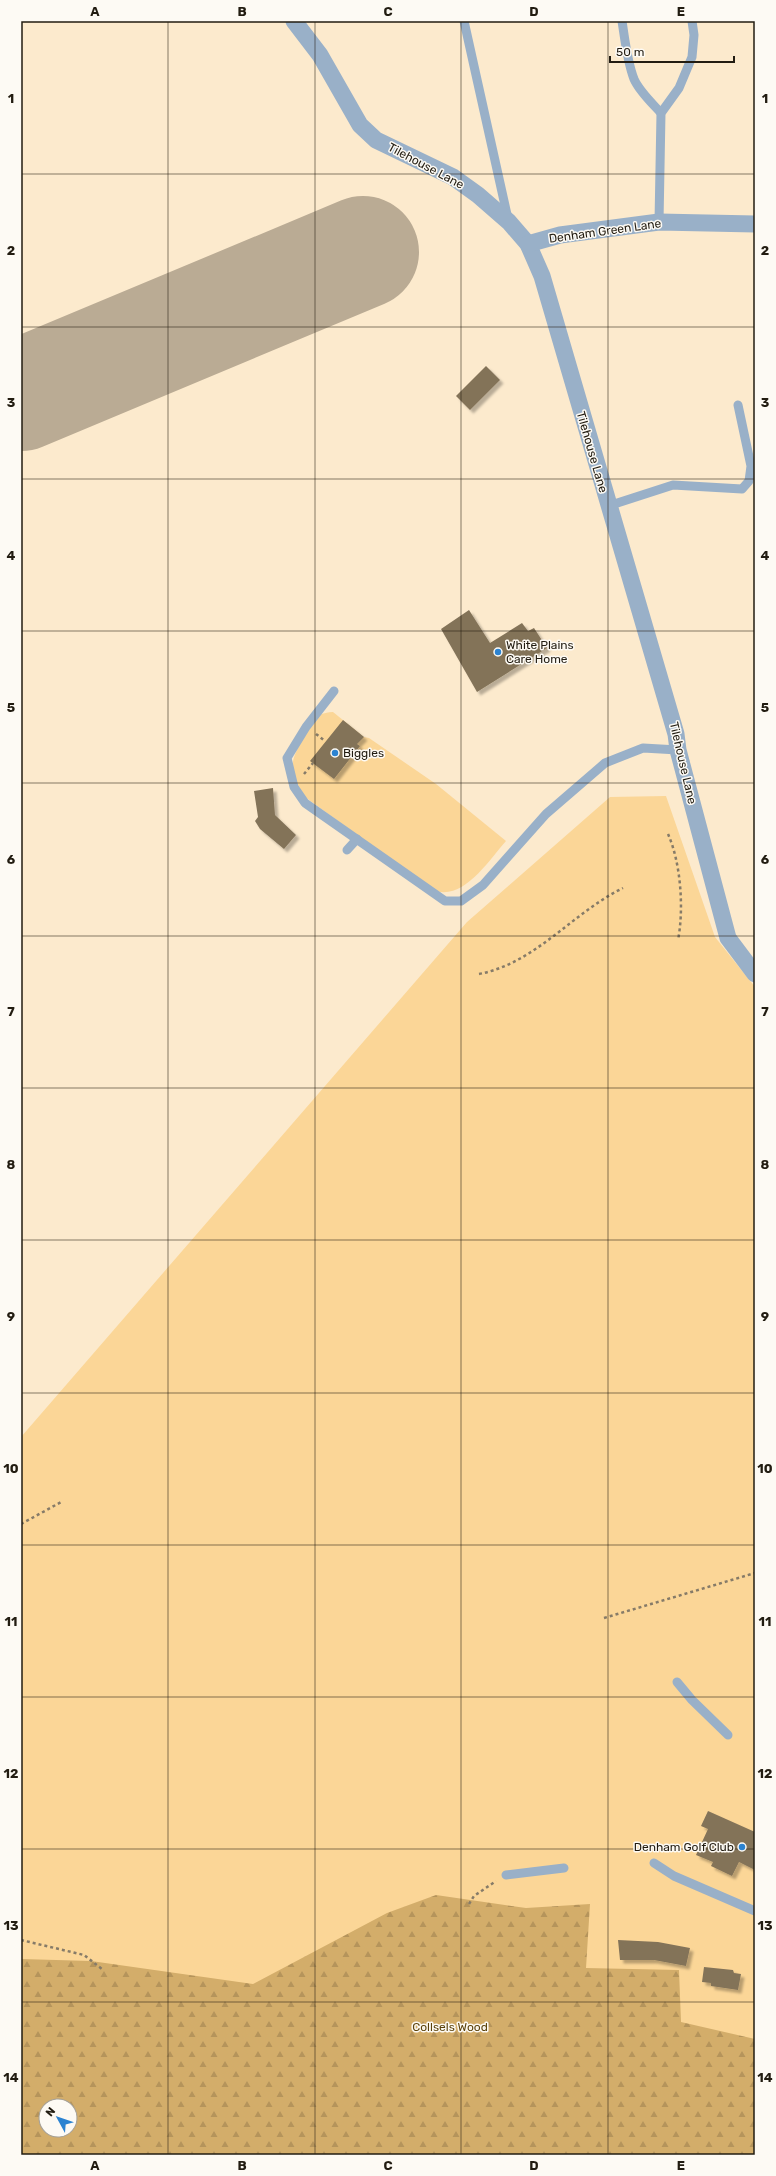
<svg xmlns="http://www.w3.org/2000/svg" width="776" height="2176" viewBox="0 0 776 2176" font-family="Rubik,sans-serif">
	<defs>
		<pattern id="forest-firs" width="22" height="20" patternUnits="userSpaceOnUse"><rect width="22" height="20" fill="#d3ad6a"/><path d="M5 1l3.5 6h-7zM16 11l3.5 6h-7z" fill="#b5945b"/></pattern>
		<filter id="shadow"><feDropShadow dx="3.5" dy="3.5" stdDeviation="1" flood-color="#0004"/></filter>
	</defs>
	<rect width="100%" height="100%" fill="#fceacd"/>
	<g fill="#fbd697" fill-rule="evenodd">
		<path d="M 333,712 L 364,737 L 369,738 L 436,784 L 506,841 C 488,861 463,902 433,890 L 305,797 C 299,787 291,774 293,762 C 294,752 311,722 318,716 C 323,713 328,712 333,712 Z"/>
		<path d="M 666,796 L 715,937 L 755,987 L 755,2155 L 21,2155 L 21,1437 L 467,922 L 610,797 ZM 46,2106 L 70,2106 L 70,2130 L 46,2130 Z"/>
	</g>
	<path fill="url(#forest-firs)" fill-rule="evenodd" d="M 436,1895 L 526,1908 L 590,1904 L 586,1968 L 679,1970 L 681,2022 L 755,2039 L 755,2155 L 21,2155 L 21,1959 L 91,1961 L 253,1984 L 387,1913 ZM 46,2106 L 70,2106 L 70,2130 L 46,2130 Z"/>
	<g fill="none" stroke-linecap="round" stroke-linejoin="round">
		<path stroke="#baab94" stroke-width="112" d="M 21,395 L 363,252"/>
	</g>
	<g fill="#837359" filter="url(#shadow)">
		<path d="M 486,366 L 500,380 L 470,410 L 456,396 Z"/>
		<path d="M 469,610 L 490,643 L 522,623 L 528,631 L 534,628 L 547,648 L 477,692 L 441,629 Z"/>
		<path d="M 343,720 L 364,737 L 357,744 L 360,746 L 334,779 L 310,761 Z"/>
		<path d="M 273,788 L 275,815 L 296,835 L 284,849 L 260,829 L 255,821 L 258,817 L 254,791 Z"/>
		<path d="M 708,1811 L 755,1832 L 755,1870 L 739,1862 L 732,1876 L 711,1866 L 713,1862 L 696,1855 L 708,1829 L 701,1826 Z"/>
		<path d="M 618,1940 L 658,1942 L 690,1948 L 686,1966 L 654,1960 L 620,1960 Z"/>
		<path d="M 704,1967 L 733,1970 L 734,1973 L 741,1974 L 738,1990 L 711,1986 L 711,1983 L 702,1982 Z"/>
	</g>
	<g fill="none" stroke-linecap="round" stroke-linejoin="round">
		<g stroke="#867b68" stroke-width="2.5" stroke-dasharray="3 3" stroke-linecap="butt">
			<path d="M 316,734 L 325,741"/>
			<path d="M 304,774 L 313,763"/>
			<path d="M 668,834 C 681,863 684,910 678,940"/>
			<path d="M 479,974 C 536,963 572,913 623,888"/>
			<path d="M 21,1524 L 63,1501"/>
			<path d="M 604,1618 L 755,1573"/>
			<path d="M 469,1904 L 474,1896 L 496,1881"/>
			<path d="M 21,1940 L 84,1955 L 102,1969"/>
		</g>
		<g stroke="#99b0c8" stroke-width="9">
			<path d="M 464,21 L 508,219"/>
			<path d="M 622,21 C 625,40 627,61 634,79 C 639,91 652,103 661,113"/>
			<path d="M 659,222 L 661,113 L 679,88 L 692,57 L 694,35 L 692,21"/>
			<path d="M 608,506 L 673,485 L 742,489 L 749,481 L 751,466 L 738,405"/>
			<path d="M 334,691 L 306,727 L 287,758 L 294,787 L 305,803 L 445,901 L 461,901 L 483,885 L 546,814 L 605,763 L 643,748 L 678,750"/>
			<path d="M 347,850 L 357,839"/>
			<path d="M 677,1682 L 692,1700 L 728,1735"/>
			<path d="M 654,1863 L 674,1876 L 755,1911"/>
			<path d="M 506,1875 L 564,1868"/>
		</g>
		<g stroke="#99b0c8" stroke-width="17">
			<path d="M 294,21 L 320,55 L 360,125 L 376,140 L 453,177 L 478,195 L 509,222 L 528,244 L 542,276 L 676,734 L 678,750 L 728,938 L 755,974"/>
			<path d="M 528,244 L 560,235 L 659,222 L 755,224"/>
		</g>
	</g>
	<path fill="none" stroke="#221c11" stroke-width="1" stroke-opacity="0.55" d="M 168,21 L 168,2155M 315,21 L 315,2155M 461,21 L 461,2155M 608,21 L 608,2155M 21,174 L 755,174M 21,327 L 755,327M 21,479 L 755,479M 21,631 L 755,631M 21,783 L 755,783M 21,936 L 755,936M 21,1088 L 755,1088M 21,1240 L 755,1240M 21,1393 L 755,1393M 21,1545 L 755,1545M 21,1697 L 755,1697M 21,1849 L 755,1849M 21,2002 L 755,2002"/>
	<g fill="#2c83d1" stroke="#fdfaf4" stroke-width="1.5">
		<circle cx="498" cy="652" r="4"/>
		<circle cx="335" cy="753" r="4"/>
		<circle cx="742" cy="1847" r="4"/>
	</g>
	<g text-anchor="middle" dominant-baseline="central" stroke-width="3" stroke-linejoin="round" paint-order="stroke">
		<g font-size="12" fill="#221c11" stroke="#fdfaf4">
			<text transform="translate(426 166) rotate(28)">Tilehouse Lane</text>
			<text transform="translate(605 231) rotate(-8)">Denham Green Lane</text>
			<text transform="translate(592 452) rotate(74)">Tilehouse Lane</text>
			<text transform="translate(683 763) rotate(77)">Tilehouse Lane</text>
		</g>
		<g font-size="12" fill="#221c11" stroke="#fdfaf4" text-anchor="start">
			<text x="506" y="645">White Plains<tspan x="506" dy="14">Care Home</tspan></text>
			<text x="343" y="753">Biggles</text>
			<text x="734" y="1847" text-anchor="end">Denham Golf Club</text>
		</g>
		<g font-size="12" fill="#5b420b" stroke="#fdfaf4">
			<text x="450" y="2027">Collsels Wood</text>
		</g>
	</g>
	<rect width="776" height="2176" fill="none" stroke="#fdfaf4" stroke-width="44"/>
	<g transform="translate(58 2118) rotate(310)"><circle r="19" fill="#fdfaf4" stroke="#a5a199"/>
	<path d="M0-3L7 15L0 10L-7 15Z" fill="#2c83d1"/>
	<text y="-6" font-size="11" font-weight="bold" text-anchor="middle" fill="#221c11">N</text>
	</g>
	<path d="M610 56v6h124v-6" fill="none" stroke="#221c11" stroke-width="2"/>
	<text x="616" y="56" font-size="12" fill="#221c11" stroke="#fdfaf4" stroke-width="3" paint-order="stroke">50 m</text>
	<rect x="22" y="22" width="732" height="2132" fill="none" stroke="#221c11" stroke-width="1.5"/>
	<g font-size="13" text-anchor="middle" font-weight="bold" fill="#221c11">
		<text x="95" y="16">A</text>
		<text x="242" y="16">B</text>
		<text x="388" y="16">C</text>
		<text x="534" y="16">D</text>
		<text x="681" y="16">E</text>
		<text x="11" y="103">1</text>
		<text x="765" y="103">1</text>
		<text x="11" y="255">2</text>
		<text x="765" y="255">2</text>
		<text x="11" y="407">3</text>
		<text x="765" y="407">3</text>
		<text x="11" y="560">4</text>
		<text x="765" y="560">4</text>
		<text x="11" y="712">5</text>
		<text x="765" y="712">5</text>
		<text x="11" y="864">6</text>
		<text x="765" y="864">6</text>
		<text x="11" y="1016">7</text>
		<text x="765" y="1016">7</text>
		<text x="11" y="1169">8</text>
		<text x="765" y="1169">8</text>
		<text x="11" y="1321">9</text>
		<text x="765" y="1321">9</text>
		<text x="11" y="1473">10</text>
		<text x="765" y="1473">10</text>
		<text x="11" y="1626">11</text>
		<text x="765" y="1626">11</text>
		<text x="11" y="1778">12</text>
		<text x="765" y="1778">12</text>
		<text x="11" y="1930">13</text>
		<text x="765" y="1930">13</text>
		<text x="11" y="2082">14</text>
		<text x="765" y="2082">14</text>
		<text x="95" y="2170">A</text>
		<text x="242" y="2170">B</text>
		<text x="388" y="2170">C</text>
		<text x="534" y="2170">D</text>
		<text x="681" y="2170">E</text>
	</g>
</svg>
